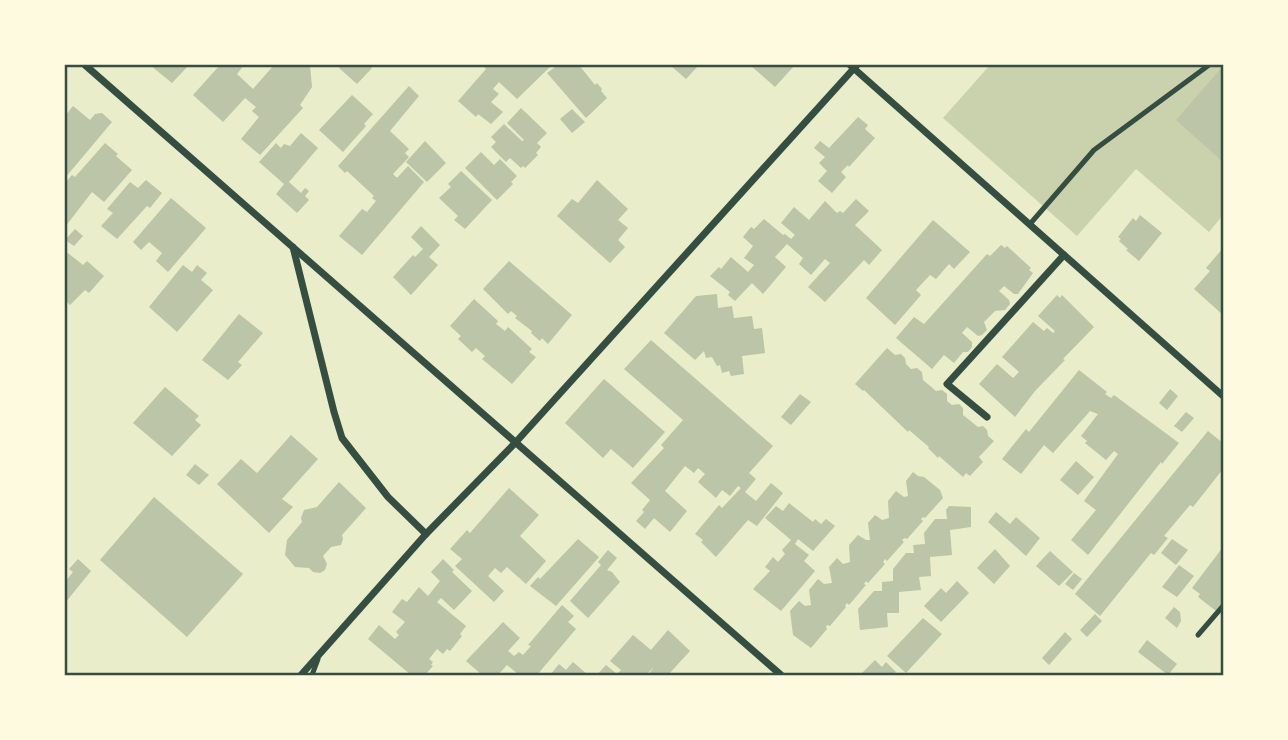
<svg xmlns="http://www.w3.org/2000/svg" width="1288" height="740" viewBox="0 0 1288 740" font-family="Lora,serif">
	<rect width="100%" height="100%" fill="#e9edc9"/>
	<path fill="#cad2ad" d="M 990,65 L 1223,65 L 1223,215 L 1209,232 L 1136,169 L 1077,236 L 943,118 Z"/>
	<g fill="#bcc5a7">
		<path d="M 150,65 L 189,65 L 172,83 Z"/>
		<path d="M 220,65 L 244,65 L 237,74 L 253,89 L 274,65 L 310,65 L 312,87 L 300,105 L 303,108 L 260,155 L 241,139 L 259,117 L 252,111 L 256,107 L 245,98 L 223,122 L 193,95 Z"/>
		<path d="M 341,65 L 369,65 L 372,68 L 357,84 L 339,68 Z"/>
		<path d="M 482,65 L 552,65 L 517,99 L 499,82 L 493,89 L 499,94 L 491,102 L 503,112 L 491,124 L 478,114 L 476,117 L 458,101 L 486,69 Z"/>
		<path d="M 558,65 L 579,65 L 595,85 L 597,83 L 602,89 L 601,91 L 607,98 L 586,118 L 547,73 Z"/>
		<path d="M 670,65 L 699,65 L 686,79 Z"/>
		<path d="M 750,65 L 795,65 L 775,87 Z"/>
		<path d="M 1223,66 L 1223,162 L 1176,120 Z"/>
		<path d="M 409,86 L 419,96 L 390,131 L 409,149 L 405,153 L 409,157 L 393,174 L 397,178 L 408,166 L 424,182 L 362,255 L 339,236 L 362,209 L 367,212 L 376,201 L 372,198 L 374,196 L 347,171 L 345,173 L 338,166 Z"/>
		<path d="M 352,95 L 373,114 L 364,124 L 366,126 L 343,152 L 319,130 Z"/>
		<path d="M 73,106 L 90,120 L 95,114 L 102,113 L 112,122 L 65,178 L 65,116 Z"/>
		<path d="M 521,108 L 547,133 L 537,143 L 541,147 L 536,153 L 538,155 L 525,168 L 523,166 L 521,168 L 510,158 L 506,162 L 491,147 L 496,142 L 491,137 L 504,124 L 522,141 L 524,140 L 507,123 Z"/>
		<path d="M 572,109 L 585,122 L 572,133 L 560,119 Z"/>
		<path d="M 858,117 L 868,125 L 865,129 L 875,138 L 849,167 L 848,165 L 841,172 L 846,177 L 832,193 L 818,181 L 827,171 L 819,163 L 825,157 L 814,148 L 820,141 L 829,148 Z"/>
		<path d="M 301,133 L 318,148 L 289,182 L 301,193 L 305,188 L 309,191 L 305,196 L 309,200 L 297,213 L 276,194 L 284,184 L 259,162 L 276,143 L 281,148 L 284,144 L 290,146 Z"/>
		<path d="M 425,141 L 446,163 L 427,182 L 406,162 Z"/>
		<path d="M 105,143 L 118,154 L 116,156 L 132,170 L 104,202 L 92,192 L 65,227 L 65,183 L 72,175 L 75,177 Z"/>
		<path d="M 481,152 L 494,165 L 500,159 L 517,176 L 511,182 L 513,184 L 497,200 L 465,168 Z"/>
		<path d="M 461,171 L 492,200 L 465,229 L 454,220 L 458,216 L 439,198 L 451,187 L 448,184 Z"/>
		<path d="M 146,180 L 162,193 L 150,208 L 147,206 L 117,239 L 101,226 L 113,213 L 107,209 L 130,182 L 138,188 Z"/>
		<path d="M 597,180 L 628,209 L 618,220 L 628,228 L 618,240 L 625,247 L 610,263 L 557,216 L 572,199 L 578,203 Z"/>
		<path d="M 171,198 L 206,228 L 168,272 L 156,261 L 162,253 L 149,242 L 141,250 L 133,242 Z"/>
		<path d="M 856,199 L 869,211 L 855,225 L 882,250 L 869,265 L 864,260 L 825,302 L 808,287 L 830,263 L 825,259 L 811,275 L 799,264 L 803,258 L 787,244 L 775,257 L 786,267 L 763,294 L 752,283 L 735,301 L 728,295 L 730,292 L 710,276 L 719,267 L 721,269 L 731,257 L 748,272 L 754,265 L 744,258 L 753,246 L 743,237 L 751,227 L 754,229 L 764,219 L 783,235 L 785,234 L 791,239 L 795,235 L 781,223 L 794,207 L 809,220 L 825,201 L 837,213 L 840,211 L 843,213 Z"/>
		<path d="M 1140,215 L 1162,233 L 1139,261 L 1126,250 L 1128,249 L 1119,241 L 1121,239 L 1118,237 L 1133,218 L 1136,221 Z"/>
		<path d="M 933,220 L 970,252 L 954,269 L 949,264 L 936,279 L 930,275 L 916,290 L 921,295 L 895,325 L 866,298 Z"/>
		<path d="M 421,226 L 440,245 L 429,257 L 438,265 L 411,295 L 393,277 L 413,255 L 415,257 L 423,249 L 411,237 Z"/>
		<path d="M 75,229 L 83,236 L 74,246 L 65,240 Z"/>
		<path d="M 1001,245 L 1005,248 L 1007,246 L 1031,268 L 1029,270 L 1033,273 L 1018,294 L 1014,294 L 1004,286 L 999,291 L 1009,300 L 1010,304 L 1005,310 L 995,311 L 984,322 L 987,330 L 982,335 L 978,336 L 967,327 L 962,333 L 972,342 L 972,347 L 968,352 L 963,352 L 954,363 L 944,355 L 932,369 L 896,338 L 914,317 L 924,324 L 987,254 L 990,256 Z"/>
		<path d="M 1223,248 L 1223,315 L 1194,289 L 1210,271 L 1206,268 Z"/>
		<path d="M 68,253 L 83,265 L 87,261 L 104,276 L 89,293 L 85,290 L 70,305 L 65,300 L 65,257 Z"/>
		<path d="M 509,261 L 572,315 L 548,344 L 542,338 L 540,341 L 531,333 L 532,331 L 515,318 L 517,316 L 511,311 L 508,314 L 483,289 Z"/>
		<path d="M 183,265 L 192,272 L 197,265 L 207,273 L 201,280 L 213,290 L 177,332 L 149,307 Z"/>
		<path d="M 717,294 L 718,308 L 732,306 L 734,318 L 752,316 L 754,329 L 762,328 L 765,353 L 742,356 L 744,374 L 731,376 L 729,371 L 722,373 L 720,365 L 717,366 L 712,357 L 706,358 L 704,351 L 695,360 L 664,333 L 696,296 Z"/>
		<path d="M 1057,295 L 1060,298 L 1062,295 L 1094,327 L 1063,359 L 1065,360 L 1035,391 L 1015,417 L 979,384 L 997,364 L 1013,378 L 1019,372 L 1002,357 L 1033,322 L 1044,331 L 1047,328 L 1053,333 L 1055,331 L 1038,316 Z"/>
		<path d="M 474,299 L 498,321 L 496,324 L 505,331 L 508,327 L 532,349 L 529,352 L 536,357 L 512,384 L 482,359 L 485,356 L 476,348 L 472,352 L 458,339 L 461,336 L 450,326 Z"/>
		<path d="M 239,314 L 263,333 L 238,362 L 242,365 L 228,380 L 202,360 Z"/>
		<path d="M 651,340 L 773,446 L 749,473 L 756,479 L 745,492 L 756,501 L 771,483 L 783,493 L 757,526 L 748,520 L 716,557 L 701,542 L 703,540 L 695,534 L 719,505 L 722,508 L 741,488 L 738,486 L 730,496 L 722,490 L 716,498 L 698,482 L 705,474 L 698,468 L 694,473 L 685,466 L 665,491 L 687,511 L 670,532 L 654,518 L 645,529 L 636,521 L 644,512 L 642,510 L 650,500 L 631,483 L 664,448 L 661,445 L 683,420 L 624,369 Z"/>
		<path d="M 887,348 L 895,355 L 901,354 L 905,358 L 906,364 L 911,369 L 917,368 L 922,372 L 923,380 L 929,385 L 936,391 L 942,390 L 947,394 L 947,401 L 952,405 L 959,404 L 963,408 L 963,415 L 978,427 L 983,426 L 987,430 L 988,436 L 994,441 L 979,457 L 983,462 L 970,476 L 966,473 L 963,477 L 939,456 L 938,458 L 928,448 L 929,447 L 909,430 L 908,432 L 864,390 L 863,391 L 855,384 Z"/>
		<path d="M 1079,370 L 1107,392 L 1105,394 L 1111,398 L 1114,395 L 1179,443 L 1162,464 L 1161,462 L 1088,555 L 1071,540 L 1096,510 L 1084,501 L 1118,454 L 1114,451 L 1106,460 L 1085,443 L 1087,441 L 1081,436 L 1098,414 L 1090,411 L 1053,453 L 1044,445 L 1021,474 L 1002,459 L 1026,429 L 1029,432 Z"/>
		<path d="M 604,379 L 665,432 L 633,468 L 611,449 L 603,458 L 565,423 Z"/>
		<path d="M 165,387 L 199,416 L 195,420 L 201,425 L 172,456 L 133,423 Z"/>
		<path d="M 1170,389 L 1178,396 L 1167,410 L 1159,403 Z"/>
		<path d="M 800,394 L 811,402 L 791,425 L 781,417 Z"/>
		<path d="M 1186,412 L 1194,418 L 1182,432 L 1174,426 Z"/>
		<path d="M 1208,431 L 1223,443 L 1223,469 L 1193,507 L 1190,505 L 1164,536 L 1168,538 L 1154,555 L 1151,553 L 1100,616 L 1075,594 Z"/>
		<path d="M 291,435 L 318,459 L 282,499 L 293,507 L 269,533 L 217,484 L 241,459 L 257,473 Z"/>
		<path d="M 1076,461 L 1094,477 L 1078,495 L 1060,480 Z"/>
		<path d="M 195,464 L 209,475 L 199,485 L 186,475 Z"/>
		<path d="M 913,472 L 918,476 L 924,477 L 940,490 L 943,498 L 925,518 L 923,517 L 921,519 L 923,521 L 907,539 L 905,538 L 902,540 L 904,542 L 887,561 L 885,559 L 883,562 L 885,564 L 868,583 L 866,581 L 864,584 L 866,585 L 849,605 L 847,603 L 845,606 L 846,607 L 830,626 L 827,625 L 826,627 L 827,629 L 811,648 L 793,635 L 790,611 L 799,601 L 805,606 L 811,605 L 809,590 L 818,579 L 824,584 L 832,583 L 829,567 L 837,558 L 843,564 L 850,562 L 849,545 L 858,535 L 866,540 L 870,540 L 868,523 L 875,515 L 882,520 L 889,518 L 888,501 L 896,491 L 904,497 L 908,496 L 906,481 Z"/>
		<path d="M 339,482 L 366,508 L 342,535 L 343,539 L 341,545 L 331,547 L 323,556 L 327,564 L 325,570 L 320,573 L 313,572 L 309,568 L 295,567 L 285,555 L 287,540 L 302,522 L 301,518 L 304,510 L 317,507 Z"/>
		<path d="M 509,488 L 539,515 L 520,536 L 546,561 L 526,584 L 507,567 L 501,573 L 495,568 L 488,576 L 504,591 L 494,602 L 455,566 L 462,559 L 450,549 L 467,530 L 470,533 Z"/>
		<path d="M 154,497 L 243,574 L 187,637 L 100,560 Z"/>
		<path d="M 789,503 L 813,522 L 815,519 L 821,524 L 826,519 L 835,526 L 813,551 L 798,539 L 795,544 L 809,555 L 804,561 L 815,571 L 781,611 L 753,589 L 770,571 L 765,567 L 773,557 L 778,562 L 785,554 L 782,550 L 791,540 L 765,518 L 776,506 L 783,511 Z"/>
		<path d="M 949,506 L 971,507 L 971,527 L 950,530 L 952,555 L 930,557 L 931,576 L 919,577 L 921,590 L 899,592 L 899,613 L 887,613 L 888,627 L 860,630 L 858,609 L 874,591 L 882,591 L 882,582 L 893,581 L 893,569 L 906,553 L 914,553 L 913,545 L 925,544 L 924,533 L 935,519 L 947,519 L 946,510 Z"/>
		<path d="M 996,512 L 1010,524 L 1016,517 L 1040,538 L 1026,556 L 988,522 Z"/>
		<path d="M 578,539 L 599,557 L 556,606 L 530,586 L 538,577 L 540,579 Z"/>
		<path d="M 1172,539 L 1188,550 L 1176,565 L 1161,553 Z"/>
		<path d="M 1223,547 L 1223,602 L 1216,611 L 1198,597 L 1200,594 L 1192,588 Z"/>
		<path d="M 995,549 L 1010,566 L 994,584 L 977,568 Z"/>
		<path d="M 608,550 L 617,558 L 607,570 L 612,572 L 620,582 L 588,618 L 570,601 L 601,565 L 598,562 Z"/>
		<path d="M 1050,551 L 1073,572 L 1059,586 L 1036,566 Z"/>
		<path d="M 78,559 L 91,571 L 65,603 L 65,582 L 73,572 L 69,569 Z"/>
		<path d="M 443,559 L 454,570 L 452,572 L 472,591 L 454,610 L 441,598 L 437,602 L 466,626 L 460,634 L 462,636 L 450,651 L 447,649 L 443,654 L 437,649 L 429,659 L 433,662 L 431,665 L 433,666 L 425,675 L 411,675 L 368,639 L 379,625 L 395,639 L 399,635 L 396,632 L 405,622 L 392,612 L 402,599 L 407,602 L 419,587 L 428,596 L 440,581 L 431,572 Z"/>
		<path d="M 1179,565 L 1194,576 L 1177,597 L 1162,587 Z"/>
		<path d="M 1074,573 L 1082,579 L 1073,590 L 1065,584 Z"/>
		<path d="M 957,581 L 969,593 L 941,622 L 924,606 L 941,588 L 946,593 Z"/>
		<path d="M 562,605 L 574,616 L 568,622 L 576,629 L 537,675 L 519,675 L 507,665 L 498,675 L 491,673 L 489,675 L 482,675 L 466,661 L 503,622 L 520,638 L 508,651 L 514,656 L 519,652 L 523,655 L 531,646 L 528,645 Z"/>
		<path d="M 1174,607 L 1180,612 L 1181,621 L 1177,628 L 1165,618 Z"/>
		<path d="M 1095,614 L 1102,621 L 1087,637 L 1080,630 Z"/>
		<path d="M 923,618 L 942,634 L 906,673 L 887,656 Z"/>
		<path d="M 668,630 L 690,651 L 668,675 L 648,675 L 654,667 L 646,675 L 597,675 L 606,665 L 617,674 L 621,670 L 610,661 L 633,635 L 651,650 Z"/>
		<path d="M 1065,632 L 1072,639 L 1049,665 L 1042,658 Z"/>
		<path d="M 1147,640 L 1177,664 L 1168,675 L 1138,652 Z"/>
		<path d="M 875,660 L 882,667 L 886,662 L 896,672 L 893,675 L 860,675 Z"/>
		<path d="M 573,662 L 588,675 L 550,675 L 559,664 L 566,670 Z"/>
	</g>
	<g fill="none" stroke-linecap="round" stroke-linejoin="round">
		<g stroke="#344e41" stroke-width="5">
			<path d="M 1030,224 L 1094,150 L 1209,65"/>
			<path d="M 1198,635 L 1223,606"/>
			<path d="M 312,675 L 318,659"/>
		</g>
		<g stroke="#344e41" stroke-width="7">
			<path d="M 85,65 L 781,675"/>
			<path d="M 850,65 L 1223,396"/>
			<path d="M 293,247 L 334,412 L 342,438 L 388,497 L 426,534"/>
			<path d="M 987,417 L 947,384 L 1064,255"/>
			<path d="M 301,675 L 426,534 L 516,442 L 857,65"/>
		</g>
	</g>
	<rect width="1288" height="740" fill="none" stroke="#fefae0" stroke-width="133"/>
	<rect x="66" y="66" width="1156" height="608" fill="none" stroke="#344e41" stroke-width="2.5"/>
</svg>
